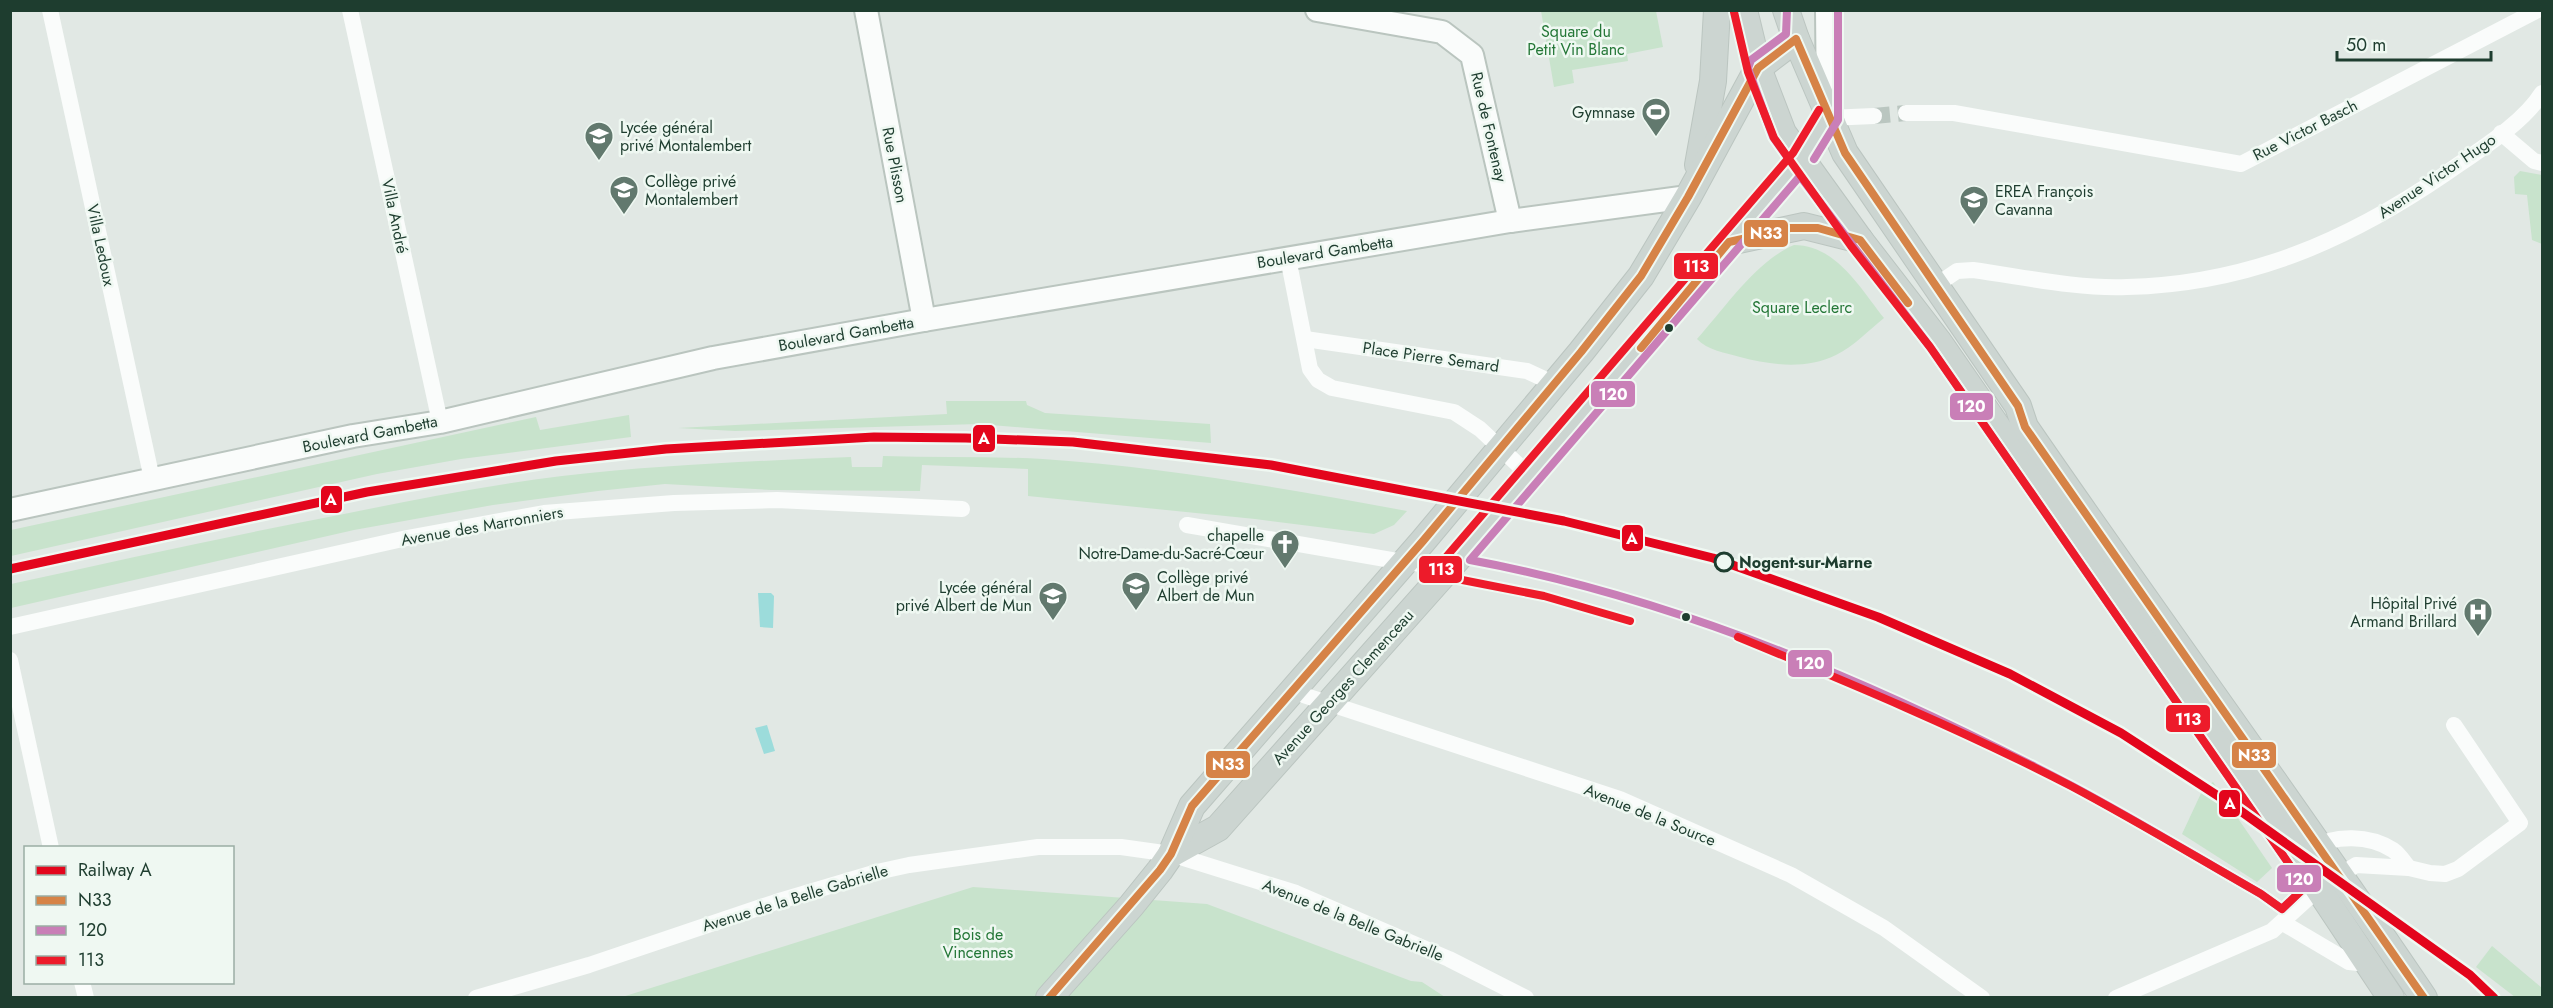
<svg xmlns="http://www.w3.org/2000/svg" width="2553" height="1008" viewBox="0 0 2553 1008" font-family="Jost,sans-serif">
	<rect width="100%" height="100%" fill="#e1e8e4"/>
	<g fill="#c8e3cc">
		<path d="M 1541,11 L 1656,11 L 1663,47 L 1627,54 L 1628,61 L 1572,70 L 1574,83 L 1554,87 Z"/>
		<path d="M 2520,171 L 2542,175 L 2542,244 L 2532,240 L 2527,195 L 2515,194 L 2514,177 Z"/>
		<path d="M 1794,245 C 1836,245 1860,288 1884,318 C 1869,330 1853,347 1836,355 C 1805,370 1771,365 1740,357 C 1726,353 1707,350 1697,339 C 1725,308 1756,261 1794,245 Z"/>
		<path d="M 946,401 L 1026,401 L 1027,405 L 1045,413 L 1210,424 L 1211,443 L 979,424 L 735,431 L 678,428 L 947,414 Z"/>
		<path d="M 629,415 L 631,437 L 461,459 L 377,474 L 11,556 L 11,530 L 536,417 L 540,430 Z"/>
		<path d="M 883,456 C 936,458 990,456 1043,459 C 1165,467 1287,489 1407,511 L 1394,525 L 1374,534 L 1255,519 L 1028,496 L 1028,469 L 922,465 L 920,491 L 771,490 L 665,484 L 598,491 L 493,505 L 354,530 L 11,608 L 11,584 C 120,560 229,536 339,515 C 413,500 487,485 562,476 C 658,465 755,461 851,457 L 852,467 L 882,467 Z"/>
		<path d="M 2213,782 L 2272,868 L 2257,882 L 2182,834 L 2203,789 Z"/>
		<path d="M 973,887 L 1207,904 L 1411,981 L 1422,982 L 1445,997 L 619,998 Z"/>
		<path d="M 2492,946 L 2542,988 L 2542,997 L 2515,997 L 2476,967 Z"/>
	</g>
	<g fill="#9cdcdb">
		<path d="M 758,593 L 771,593 L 774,596 L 773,628 L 760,627 Z"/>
		<path d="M 767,725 L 775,751 L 764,754 L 755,728 Z"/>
	</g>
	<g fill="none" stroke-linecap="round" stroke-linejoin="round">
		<path stroke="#bac6c0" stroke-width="16" stroke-dasharray="16 8" stroke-linecap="butt" d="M 1874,116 L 1906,113"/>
		<g stroke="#bac5bf" stroke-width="26">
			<g id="secondary">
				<path d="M 866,10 L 924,320"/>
				<path d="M 1317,10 L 1442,32 L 1472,55 L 1510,221"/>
				<path d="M 1827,10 L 1828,110"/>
				<path d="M 10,510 L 353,436 L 440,422 L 713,358 L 924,320 L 1510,221 L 1688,197"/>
			</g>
		</g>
		<g stroke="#bbc5c0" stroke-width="28">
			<g id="primary">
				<path d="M 1744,10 L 1758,68 L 1783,133 L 1860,240 L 1938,341 L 2191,707 L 2284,837 L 2391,998"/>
				<path d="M 1786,10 L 1796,39 L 1845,153 L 2018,406 L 2025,427 C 2157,619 2294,805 2424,998"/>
				<path d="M 1698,165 L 1713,81 L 1717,10"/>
				<path d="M 1729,242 L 1804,226 L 1860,240"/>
				<path d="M 1171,854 L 1218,828 L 1508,502 L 1670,314 L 1801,159 L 1828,118"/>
				<path d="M 1049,998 L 1131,906 L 1160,870 L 1171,854 L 1192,806 L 1423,541 L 1581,352 L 1641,276 L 1688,197 L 1758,68 L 1796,39"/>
			</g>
		</g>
		<g stroke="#fafcfb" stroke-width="16">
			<path d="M 50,10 L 152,479"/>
			<path d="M 350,10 L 440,422"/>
			<path d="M 1906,113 L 1954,113 L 2241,164 L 2536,11"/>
			<path d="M 1828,118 L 1874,116"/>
			<path d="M 2501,133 L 2534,161 L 2542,163"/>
			<path d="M 1288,258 L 1310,369 L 1318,380 L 1332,388 L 1454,412 L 1480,429 L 1530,476"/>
			<path d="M 1935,286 L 1957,271 L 1973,270 C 2024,277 2076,289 2127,287 C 2248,284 2347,241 2445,174 C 2476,152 2522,125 2542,93"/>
			<path d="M 1305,339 L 1527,371 L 1555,384"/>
			<path d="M 1187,525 L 1403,562 L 1450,567"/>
			<path d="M 10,627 L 407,538 L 544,513 L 674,503 L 777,500 L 962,509"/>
			<path d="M 10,660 L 51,848"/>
			<path d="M 1291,691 L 1620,799 L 1791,875 L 1884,928 L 1982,998"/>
			<path d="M 2311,849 C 2334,834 2370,835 2393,850 C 2399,854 2404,862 2409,868"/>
			<path d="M 2283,923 L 2349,962 L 2368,964"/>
			<path d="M 82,982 L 86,998"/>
			<path d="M 476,998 L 589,965 L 776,902 L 877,872 L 909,865 L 1038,847 L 1121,847 L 1171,854 L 1296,893 L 1449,959 L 1526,998"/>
			<path d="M 2116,998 L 2272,931 L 2319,888 L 2356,865 L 2409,868 L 2430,873 L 2445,874 L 2458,869 L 2520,823 L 2454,725"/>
		</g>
		<use href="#secondary" stroke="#fafcfb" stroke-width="22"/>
		<use href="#primary" stroke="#ccd5d1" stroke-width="26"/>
		<g stroke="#eff8f2" stroke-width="12">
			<g id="bus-1">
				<path d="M 1641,348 L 1729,242 L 1790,228 L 1818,228 L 1860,240 L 1908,303"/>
				<path d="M 1049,998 L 1160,870 L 1171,854 L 1192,806 L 1423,541 L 1581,352 L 1641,276 L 1688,197 L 1758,68 L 1796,39 L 1845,153 L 2018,406 L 2025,427 L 2424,998"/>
			</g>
		</g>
		<g stroke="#eff8f2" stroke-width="12">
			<g id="bus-2">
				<path d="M 1787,10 L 1786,34 L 1751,60 L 1748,68 L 1773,137 L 1788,158"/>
				<path d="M 1814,159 L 1838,120 L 1838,10"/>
				<path d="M 1800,176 L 1930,347 L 2305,887 L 2282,909 L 2261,894 C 2198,858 2136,820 2072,786 C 1883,687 1680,599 1470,560 Z"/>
			</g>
		</g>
		<g stroke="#eff8f2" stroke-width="12">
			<g id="bus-3">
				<path d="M 1734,12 L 1748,72 L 1774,138 L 1851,246 L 1930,347 L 2305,887 L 2282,909 L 2261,894 C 2198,858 2135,820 2071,786 C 1963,730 1850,683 1738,637"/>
				<path d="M 1630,621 L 1544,596 L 1447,577 L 1441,572 L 1440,564 L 1793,153 L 1819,110"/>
			</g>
		</g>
		<use href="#bus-1" stroke="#d68347" stroke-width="8"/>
		<use href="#bus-2" stroke="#c97fb7" stroke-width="8"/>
		<use href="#bus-3" stroke="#ed1b2a" stroke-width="8"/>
		<g stroke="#eff8f2" stroke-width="14">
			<path id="rail-1" d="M 10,569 L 367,492 L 556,461 L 666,449 L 874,437 L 966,438 L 1073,442 L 1271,465 L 1564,521 L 1713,558 L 1878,617 L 2010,674 L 2121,733 L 2235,807 L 2470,975 L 2494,998"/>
		</g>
		<use href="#rail-1" stroke="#e3051c" stroke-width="9"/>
	</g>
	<defs>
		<g id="stadium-pin" transform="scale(1.5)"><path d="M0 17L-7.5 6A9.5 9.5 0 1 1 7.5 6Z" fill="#62796e" stroke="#eff8f2"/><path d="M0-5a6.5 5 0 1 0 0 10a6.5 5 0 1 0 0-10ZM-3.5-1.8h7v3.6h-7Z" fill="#fff"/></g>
		<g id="school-pin" transform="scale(1.5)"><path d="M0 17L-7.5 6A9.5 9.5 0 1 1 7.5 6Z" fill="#62796e" stroke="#eff8f2"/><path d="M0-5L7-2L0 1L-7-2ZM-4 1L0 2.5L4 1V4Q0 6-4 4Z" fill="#fff"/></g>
		<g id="church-pin" transform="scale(1.5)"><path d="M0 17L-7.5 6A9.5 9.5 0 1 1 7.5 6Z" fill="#62796e" stroke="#eff8f2"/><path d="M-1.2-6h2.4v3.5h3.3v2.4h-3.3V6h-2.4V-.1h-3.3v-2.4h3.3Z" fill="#fff"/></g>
		<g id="hospital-pin" transform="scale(1.5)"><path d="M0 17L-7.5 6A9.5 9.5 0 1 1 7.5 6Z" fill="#62796e" stroke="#eff8f2"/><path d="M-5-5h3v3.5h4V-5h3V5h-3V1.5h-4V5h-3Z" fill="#fff"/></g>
	</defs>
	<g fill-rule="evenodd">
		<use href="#stadium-pin" x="1656" y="112"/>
		<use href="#school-pin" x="599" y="136"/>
		<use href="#school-pin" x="624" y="190"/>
		<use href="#school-pin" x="1974" y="200"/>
		<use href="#church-pin" x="1285" y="544"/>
		<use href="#school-pin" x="1136" y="586"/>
		<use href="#school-pin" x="1053" y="596"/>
		<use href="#hospital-pin" x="2478" y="612"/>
	</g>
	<g fill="#1e3d2f" stroke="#eff8f2" stroke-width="2">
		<circle cx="1669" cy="328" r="5"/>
		<circle cx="1686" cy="617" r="5"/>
	</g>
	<circle fill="#eff8f2" stroke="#1e3d2f" stroke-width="3" cx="1724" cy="562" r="9"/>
	<g text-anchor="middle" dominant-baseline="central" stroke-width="5" stroke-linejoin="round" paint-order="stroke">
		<g font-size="16" fill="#247737" stroke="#eff8f2">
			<text x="1576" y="31">Square du<tspan x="1576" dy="18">Petit Vin Blanc</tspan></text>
			<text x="1802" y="307">Square Leclerc</text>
			<text x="978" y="934">Bois de<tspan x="978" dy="18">Vincennes</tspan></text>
		</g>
		<g font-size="16" fill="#1e3d2f" stroke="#eff8f2" text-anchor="end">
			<text x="1635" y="112">Gymnase</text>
			<text x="620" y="127" text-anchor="start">Lycée général<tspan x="620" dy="18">privé Montalembert</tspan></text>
			<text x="645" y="181" text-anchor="start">Collège privé<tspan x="645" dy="18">Montalembert</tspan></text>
			<text x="1995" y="191" text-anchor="start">EREA François<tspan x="1995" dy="18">Cavanna</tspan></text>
			<text x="1264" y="535">chapelle<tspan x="1264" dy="18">Notre-Dame-du-Sacré-Cœur</tspan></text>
			<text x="1157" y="577" text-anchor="start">Collège privé<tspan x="1157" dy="18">Albert de Mun</tspan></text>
			<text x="1032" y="587">Lycée général<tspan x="1032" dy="18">privé Albert de Mun</tspan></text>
			<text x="2457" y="603">Hôpital Privé<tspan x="2457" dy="18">Armand Brillard</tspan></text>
		</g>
		<g font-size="16" fill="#1e3d2f" stroke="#eff8f2">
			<text transform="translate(1489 127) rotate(77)">Rue de Fontenay</text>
			<text transform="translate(2305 130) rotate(-27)">Rue Victor Basch</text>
			<text transform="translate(895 165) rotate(79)">Rue Plisson</text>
			<text transform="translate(2437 176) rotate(-34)">Avenue Victor Hugo</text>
			<text transform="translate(395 216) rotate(78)">Villa André</text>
			<text transform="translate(101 245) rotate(78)">Villa Ledoux</text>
			<text transform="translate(1325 252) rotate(-9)">Boulevard Gambetta</text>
			<text transform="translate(846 334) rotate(-10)">Boulevard Gambetta</text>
			<text transform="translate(1431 357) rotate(8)">Place Pierre Semard</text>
			<text transform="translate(370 434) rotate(-11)">Boulevard Gambetta</text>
			<text transform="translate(482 526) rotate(-10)">Avenue des Marronniers</text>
			<text transform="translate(1343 687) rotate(-48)">Avenue Georges Clemenceau</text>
			<text transform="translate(1650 815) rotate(22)">Avenue de la Source</text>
			<text transform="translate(795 898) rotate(-17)">Avenue de la Belle Gabrielle</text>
			<text transform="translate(1353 920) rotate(22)">Avenue de la Belle Gabrielle</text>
		</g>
		<g font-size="16" font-weight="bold" fill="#1e3d2f" stroke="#eff8f2" text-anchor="start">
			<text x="1739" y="562">Nogent-sur-Marne</text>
		</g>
	</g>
	<g stroke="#eff8f2" stroke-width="2">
		<rect x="1743" y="219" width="46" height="29" rx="6" fill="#d68347"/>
		<rect x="1673" y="252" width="46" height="28" rx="6" fill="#ed1b2a"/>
		<rect x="1590" y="380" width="46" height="28" rx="6" fill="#c97fb7"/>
		<rect x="1949" y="392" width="45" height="29" rx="6" fill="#c97fb7"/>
		<rect x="972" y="424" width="24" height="29" rx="6" fill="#e3051c"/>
		<rect x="320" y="485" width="23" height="29" rx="6" fill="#e3051c"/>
		<rect x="1621" y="524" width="23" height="28" rx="6" fill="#e3051c"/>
		<rect x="1418" y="555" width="45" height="29" rx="6" fill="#ed1b2a"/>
		<rect x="1787" y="649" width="46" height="29" rx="6" fill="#c97fb7"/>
		<rect x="2165" y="704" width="46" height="29" rx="6" fill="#ed1b2a"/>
		<rect x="2231" y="741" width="46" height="28" rx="6" fill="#d68347"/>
		<rect x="1205" y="750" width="46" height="29" rx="6" fill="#d68347"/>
		<rect x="2218" y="789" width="23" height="29" rx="6" fill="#e3051c"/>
		<rect x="2276" y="864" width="46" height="29" rx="6" fill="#c97fb7"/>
	</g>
	<g font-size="16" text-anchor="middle" font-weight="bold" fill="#fff">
		<text x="1766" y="239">N33</text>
		<text x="1696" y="272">113</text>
		<text x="1613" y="400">120</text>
		<text x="1971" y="412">120</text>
		<text x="984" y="444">A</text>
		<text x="331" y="505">A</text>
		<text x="1632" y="544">A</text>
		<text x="1441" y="575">113</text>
		<text x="1810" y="669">120</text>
		<text x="2188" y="725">113</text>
		<text x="2254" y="761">N33</text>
		<text x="1228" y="770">N33</text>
		<text x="2230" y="809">A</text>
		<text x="2299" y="885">120</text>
	</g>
	<rect width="2553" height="1008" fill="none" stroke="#1e3d2f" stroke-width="24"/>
	<rect x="24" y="846" width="210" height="138" fill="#eff8f2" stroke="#9bada4" stroke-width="1.5"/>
	<rect x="36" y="866" width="30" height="9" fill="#e3051c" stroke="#9bada4" stroke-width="1.5"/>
	<text x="78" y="876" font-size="18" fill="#1e3d2f">Railway A</text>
	<rect x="36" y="896" width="30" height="9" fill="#d68347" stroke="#9bada4" stroke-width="1.5"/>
	<text x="78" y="906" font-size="18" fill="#1e3d2f">N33</text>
	<rect x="36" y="926" width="30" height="9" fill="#c97fb7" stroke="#9bada4" stroke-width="1.5"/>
	<text x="78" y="936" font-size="18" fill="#1e3d2f">120</text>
	<rect x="36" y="956" width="30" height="9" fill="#ed1b2a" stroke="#9bada4" stroke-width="1.5"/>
	<text x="78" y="966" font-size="18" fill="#1e3d2f">113</text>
	<path d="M2337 51v9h154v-9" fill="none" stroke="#1e3d2f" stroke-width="3"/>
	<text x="2346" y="51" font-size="18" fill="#1e3d2f" stroke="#eff8f2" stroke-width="4.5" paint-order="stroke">50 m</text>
</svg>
